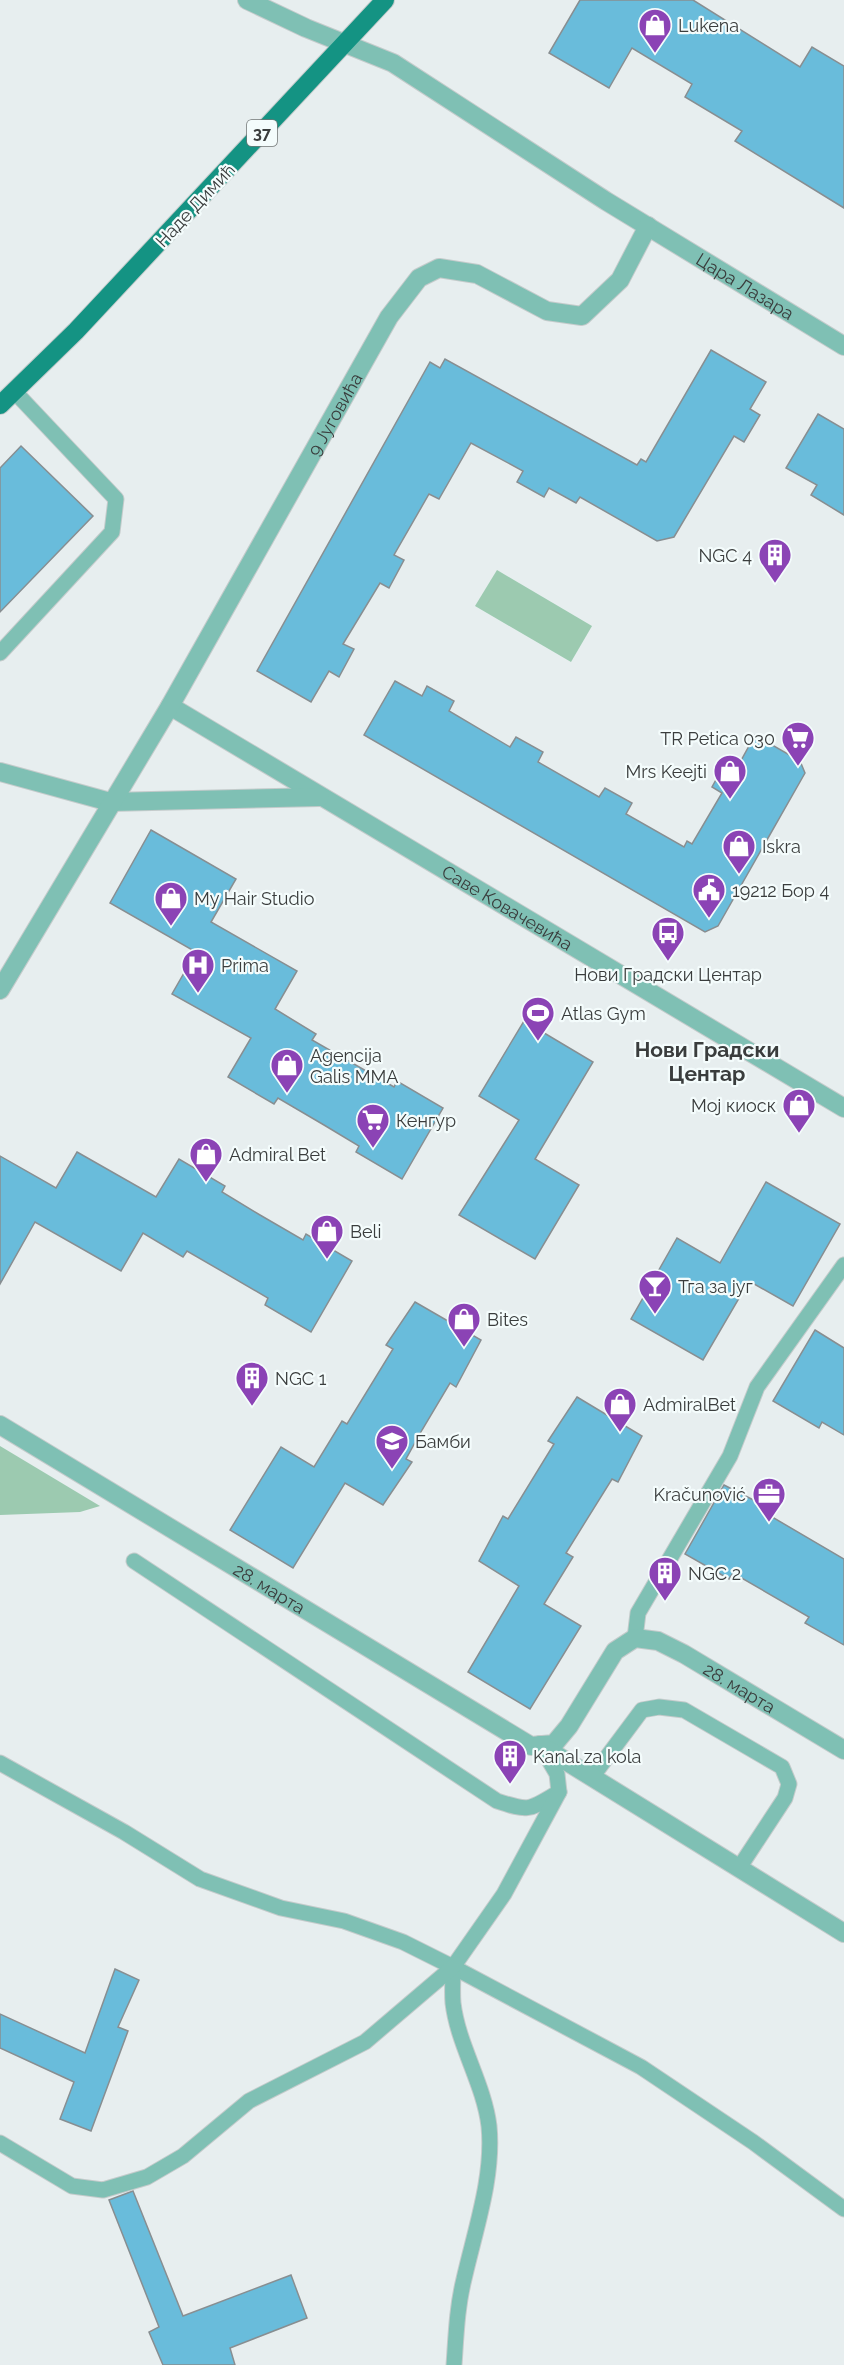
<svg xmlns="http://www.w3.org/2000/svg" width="844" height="2365" viewBox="0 0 844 2365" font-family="Raleway,sans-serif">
	<rect width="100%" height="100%" fill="#e7eeef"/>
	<g fill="#9ccab0">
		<path d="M 497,570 L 592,626 L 571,662 L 475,606 Z"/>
		<path d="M 0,1446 L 100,1506 L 80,1512 L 0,1515 Z"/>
	</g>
	<g fill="#69bcdb" stroke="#888e91" stroke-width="1.5">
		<path d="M 580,0 L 693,0 L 800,67 L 812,47 L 844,66 L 844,208 L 735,141 L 742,131 L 685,97 L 692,84 L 632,48 L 609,88 L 549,53 Z"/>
		<path d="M 711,350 L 766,382 L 750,409 L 760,415 L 744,442 L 734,436 L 674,537 L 657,541 L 580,497 L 576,503 L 549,488 L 544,497 L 517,482 L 523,471 L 471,443 L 439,499 L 429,494 L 394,555 L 404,560 L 389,588 L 380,583 L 343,644 L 354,649 L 339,677 L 329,671 L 311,702 L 257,671 L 430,362 L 440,368 L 445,359 L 637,465 L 641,459 L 646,462 Z"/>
		<path d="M 818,414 L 844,429 L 844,515 L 811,495 L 817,485 L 786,468 Z"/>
		<path d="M 21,446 L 93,516 L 0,612 L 0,468 Z"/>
		<path d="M 395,681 L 422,696 L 427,686 L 454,701 L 449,711 L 510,747 L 516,737 L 543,752 L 538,762 L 599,797 L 605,788 L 632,803 L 626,814 L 684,847 L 687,841 L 692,844 L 722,793 L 712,787 L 727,760 L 738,766 L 755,735 L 800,761 L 805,773 L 718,926 L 705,932 L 364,735 Z"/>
		<path d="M 151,830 L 236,879 L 211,922 L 297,971 L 275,1009 L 316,1034 L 312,1040 L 394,1087 L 397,1081 L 443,1108 L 402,1179 L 356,1152 L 359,1146 L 324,1125 L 278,1098 L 274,1104 L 228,1077 L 251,1038 L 172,994 L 196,952 L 110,903 Z"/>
		<path d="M 524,1021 L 593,1062 L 535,1159 L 579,1185 L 535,1259 L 459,1215 L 519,1120 L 479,1096 Z"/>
		<path d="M 77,1152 L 156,1197 L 179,1159 L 225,1186 L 222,1192 L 260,1215 L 303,1240 L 306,1234 L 352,1261 L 311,1332 L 265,1305 L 268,1298 L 187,1251 L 183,1257 L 143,1233 L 121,1271 L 35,1222 L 0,1284 L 0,1156 L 56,1188 Z"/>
		<path d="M 766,1182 L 840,1224 L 793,1306 L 749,1281 L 703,1360 L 631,1319 L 677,1238 L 720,1263 Z"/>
		<path d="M 415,1302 L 481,1340 L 456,1387 L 450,1383 L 422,1430 L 406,1459 L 412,1462 L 383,1505 L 345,1483 L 293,1568 L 230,1530 L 281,1447 L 314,1467 L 342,1421 L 347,1424 L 393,1349 L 386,1345 Z"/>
		<path d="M 815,1330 L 844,1348 L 844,1435 L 822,1422 L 819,1428 L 773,1401 Z"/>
		<path d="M 577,1397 L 642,1436 L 618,1482 L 612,1479 L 566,1553 L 573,1557 L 544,1604 L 581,1626 L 530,1709 L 468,1672 L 519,1586 L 479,1561 L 503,1516 L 508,1519 L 554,1444 L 548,1441 Z"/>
		<path d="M 724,1485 L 771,1509 L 767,1514 L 844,1559 L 844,1645 L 805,1623 L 809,1617 L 733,1573 L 729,1579 L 685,1554 Z"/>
		<path d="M 115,1969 L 139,1980 L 118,2027 L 128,2031 L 91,2131 L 60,2119 L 74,2082 L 0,2048 L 0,2014 L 85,2053 Z"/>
		<path d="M 133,2191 L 183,2316 L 291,2275 L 307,2318 L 230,2348 L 235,2365 L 163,2365 L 149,2332 L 159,2327 L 109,2200 Z"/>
	</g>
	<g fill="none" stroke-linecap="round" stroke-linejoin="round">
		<g stroke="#c4cbcb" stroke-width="17">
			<g id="service">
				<path d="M 0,653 L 112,532 L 116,499 L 14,391"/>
				<path d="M 134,1561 L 497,1801 C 530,1812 529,1810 559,1792"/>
				<path d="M 635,1638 L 638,1613 L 730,1456 L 757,1387 L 844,1265"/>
				<path d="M 0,1763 L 124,1832 L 200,1879 L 281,1908 L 344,1921 L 403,1942 L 453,1967 L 641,2067 L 753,2142 L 844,2209"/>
				<path d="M 592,1777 L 642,1710 L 659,1707 L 684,1710 L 782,1767 L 789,1784 L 785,1798 L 739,1868"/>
				<path d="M 453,1967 C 453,1979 452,1992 453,2003 C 458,2045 484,2084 489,2126 C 494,2177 475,2230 464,2279 C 457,2307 456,2336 454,2365"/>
				<path d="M 0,2143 L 72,2186 L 103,2190 L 147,2177 L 183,2156 L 249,2101 L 365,2042 L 453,1967 L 504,1894 L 559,1792 L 557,1774 L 540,1745"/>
			</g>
		</g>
		<g stroke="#c4cbcb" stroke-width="20">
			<g id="minor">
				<path id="s1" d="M 247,0 L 306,28 L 393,63 L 606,201 L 844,346"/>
				<path id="s2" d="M 170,706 L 844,1108"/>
				<path d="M 0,772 L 110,802 L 320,797"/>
				<path id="s3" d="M 0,990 L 170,706 L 389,317 L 419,278 L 439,268 L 477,274 L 547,311 L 582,316 L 620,280 L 648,226"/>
				<path id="s4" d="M 0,1425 L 531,1746 L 554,1744 L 569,1726 L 615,1651 L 635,1638 L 658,1641 L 684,1654 L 844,1750"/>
				<path d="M 540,1745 L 844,1933"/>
			</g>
		</g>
		<g stroke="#c4cbcb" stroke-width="20">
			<path id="primary" d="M 0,405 L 76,331 L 385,0"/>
		</g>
		<use href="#service" stroke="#7fc0b4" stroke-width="15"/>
		<use href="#minor" stroke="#7fc0b4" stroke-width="18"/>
		<use href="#primary" stroke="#149383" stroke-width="18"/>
	</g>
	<defs>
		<g id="shop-pin" transform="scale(1.725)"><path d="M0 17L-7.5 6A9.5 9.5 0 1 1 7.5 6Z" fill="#8b43b5" stroke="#f4fcfc"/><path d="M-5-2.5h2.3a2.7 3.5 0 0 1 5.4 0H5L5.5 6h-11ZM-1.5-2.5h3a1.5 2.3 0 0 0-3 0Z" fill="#fff"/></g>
		<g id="building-pin" transform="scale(1.725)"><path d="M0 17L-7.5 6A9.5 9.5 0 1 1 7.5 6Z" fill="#8b43b5" stroke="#f4fcfc"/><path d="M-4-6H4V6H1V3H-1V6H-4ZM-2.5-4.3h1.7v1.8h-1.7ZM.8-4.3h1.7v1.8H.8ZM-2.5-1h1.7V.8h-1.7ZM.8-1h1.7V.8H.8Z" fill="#fff"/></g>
		<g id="supermarket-pin" transform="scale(1.725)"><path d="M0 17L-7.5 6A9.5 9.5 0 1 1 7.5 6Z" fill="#8b43b5" stroke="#f4fcfc"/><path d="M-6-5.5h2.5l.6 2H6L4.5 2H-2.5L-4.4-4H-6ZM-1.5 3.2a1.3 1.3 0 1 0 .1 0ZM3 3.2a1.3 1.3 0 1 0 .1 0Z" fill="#fff"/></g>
		<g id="civic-pin" transform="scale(1.725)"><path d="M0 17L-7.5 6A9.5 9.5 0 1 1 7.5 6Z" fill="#8b43b5" stroke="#f4fcfc"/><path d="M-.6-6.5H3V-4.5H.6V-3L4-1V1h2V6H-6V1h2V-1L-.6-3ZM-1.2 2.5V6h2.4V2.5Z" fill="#fff"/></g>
		<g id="bus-pin" transform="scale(1.725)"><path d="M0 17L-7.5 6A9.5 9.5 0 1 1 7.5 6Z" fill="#8b43b5" stroke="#f4fcfc"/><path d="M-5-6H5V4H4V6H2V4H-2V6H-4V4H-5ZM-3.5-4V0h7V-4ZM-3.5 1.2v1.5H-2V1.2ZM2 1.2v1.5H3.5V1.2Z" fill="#fff"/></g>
		<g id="hospital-pin" transform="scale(1.725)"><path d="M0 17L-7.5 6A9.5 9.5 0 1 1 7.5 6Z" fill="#8b43b5" stroke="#f4fcfc"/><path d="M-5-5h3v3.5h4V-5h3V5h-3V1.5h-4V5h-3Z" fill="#fff"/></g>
		<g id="stadium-pin" transform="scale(1.725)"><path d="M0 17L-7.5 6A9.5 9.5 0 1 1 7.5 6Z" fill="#8b43b5" stroke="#f4fcfc"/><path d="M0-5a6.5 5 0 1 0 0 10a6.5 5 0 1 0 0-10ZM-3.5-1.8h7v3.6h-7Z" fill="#fff"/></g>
		<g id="bar-pin" transform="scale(1.725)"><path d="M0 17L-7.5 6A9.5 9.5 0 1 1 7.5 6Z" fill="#8b43b5" stroke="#f4fcfc"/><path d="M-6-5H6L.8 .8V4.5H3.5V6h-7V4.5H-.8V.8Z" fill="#fff"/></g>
		<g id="school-pin" transform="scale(1.725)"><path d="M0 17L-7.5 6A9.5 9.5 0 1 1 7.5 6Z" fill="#8b43b5" stroke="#f4fcfc"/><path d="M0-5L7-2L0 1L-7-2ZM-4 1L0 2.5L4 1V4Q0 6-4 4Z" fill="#fff"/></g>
		<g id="office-pin" transform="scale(1.725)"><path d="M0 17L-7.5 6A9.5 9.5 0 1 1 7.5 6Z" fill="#8b43b5" stroke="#f4fcfc"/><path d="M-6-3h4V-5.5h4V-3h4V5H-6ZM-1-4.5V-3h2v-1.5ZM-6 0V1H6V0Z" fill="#fff"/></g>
	</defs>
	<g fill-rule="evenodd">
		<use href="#shop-pin" x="655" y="25"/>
		<use href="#building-pin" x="775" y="555"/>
		<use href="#supermarket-pin" x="798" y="738"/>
		<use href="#shop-pin" x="730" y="771"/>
		<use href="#shop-pin" x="739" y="846"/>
		<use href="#civic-pin" x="709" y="890"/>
		<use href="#shop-pin" x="171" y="898"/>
		<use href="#bus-pin" x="668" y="933"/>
		<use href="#hospital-pin" x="198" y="965"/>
		<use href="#stadium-pin" x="538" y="1013"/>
		<use href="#shop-pin" x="287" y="1065"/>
		<use href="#shop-pin" x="799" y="1105"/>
		<use href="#supermarket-pin" x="373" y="1120"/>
		<use href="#shop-pin" x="206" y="1154"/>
		<use href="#shop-pin" x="327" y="1231"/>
		<use href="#bar-pin" x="655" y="1286"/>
		<use href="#shop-pin" x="464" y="1319"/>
		<use href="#building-pin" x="252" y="1378"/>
		<use href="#shop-pin" x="620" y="1404"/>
		<use href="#school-pin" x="392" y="1441"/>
		<use href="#office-pin" x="769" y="1494"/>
		<use href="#building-pin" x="665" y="1573"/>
		<use href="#building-pin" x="510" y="1756"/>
	</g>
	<g text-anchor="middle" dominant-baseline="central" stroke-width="4.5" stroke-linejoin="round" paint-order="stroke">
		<rect fill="#f4fcfc" stroke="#727676" stroke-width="1.5" x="247" y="120" width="30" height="26" rx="4.5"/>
		<g font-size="16" font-weight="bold" fill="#3a3d3d">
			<text x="262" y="133">37</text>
		</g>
		<g font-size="18" fill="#3a3d3d" stroke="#f4fcfc" text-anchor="start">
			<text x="678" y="25">Lukena</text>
			<text x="752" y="555" text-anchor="end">NGC 4</text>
			<text x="775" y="738" text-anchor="end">TR Petica 030</text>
			<text x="707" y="771" text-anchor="end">Mrs Keejti</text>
			<text x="762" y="846">Iskra</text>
			<text x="732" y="890">19212 Бор 4</text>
			<text x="194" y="898">My Hair Studio</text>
			<text x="221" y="965">Prima</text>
			<text x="668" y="974" text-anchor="middle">Нови Градски Центар</text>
			<text x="561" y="1013">Atlas Gym</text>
			<text x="310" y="1055">Agencija<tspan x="310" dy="21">Galis MMA</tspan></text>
			<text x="776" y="1105" text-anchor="end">Мој киоск</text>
			<text x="396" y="1120">Кенгур</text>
			<text x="229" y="1154">Admiral Bet</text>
			<text x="350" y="1231">Beli</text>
			<text x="678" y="1286">Тга за југ</text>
			<text x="487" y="1319">Bites</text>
			<text x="275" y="1378">NGC 1</text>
			<text x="643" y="1404">AdmiralBet</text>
			<text x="415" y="1441">Бамби</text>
			<text x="746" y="1494" text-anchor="end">Kračunović</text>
			<text x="688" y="1573">NGC 2</text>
			<text x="533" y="1756">Kanal za kola</text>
		</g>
		<g font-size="18" fill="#3a3d3d" stroke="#f4fcfc">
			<text transform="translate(195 205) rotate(-47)">Наде Димић</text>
			<text stroke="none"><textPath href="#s1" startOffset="576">Цара Лазара</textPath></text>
			<text stroke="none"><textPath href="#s3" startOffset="666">9 Југовића</textPath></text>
			<text stroke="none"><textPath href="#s2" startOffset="393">Саве Ковачевића</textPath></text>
			<text stroke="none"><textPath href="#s4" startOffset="315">28. марта</textPath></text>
			<text stroke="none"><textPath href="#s4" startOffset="896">28. марта</textPath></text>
		</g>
		<g font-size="21" font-weight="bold" fill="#3a3d3d" stroke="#f4fcfc">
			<text x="707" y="1049">Нови Градски<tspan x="707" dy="24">Центар</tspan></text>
		</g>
	</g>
</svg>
